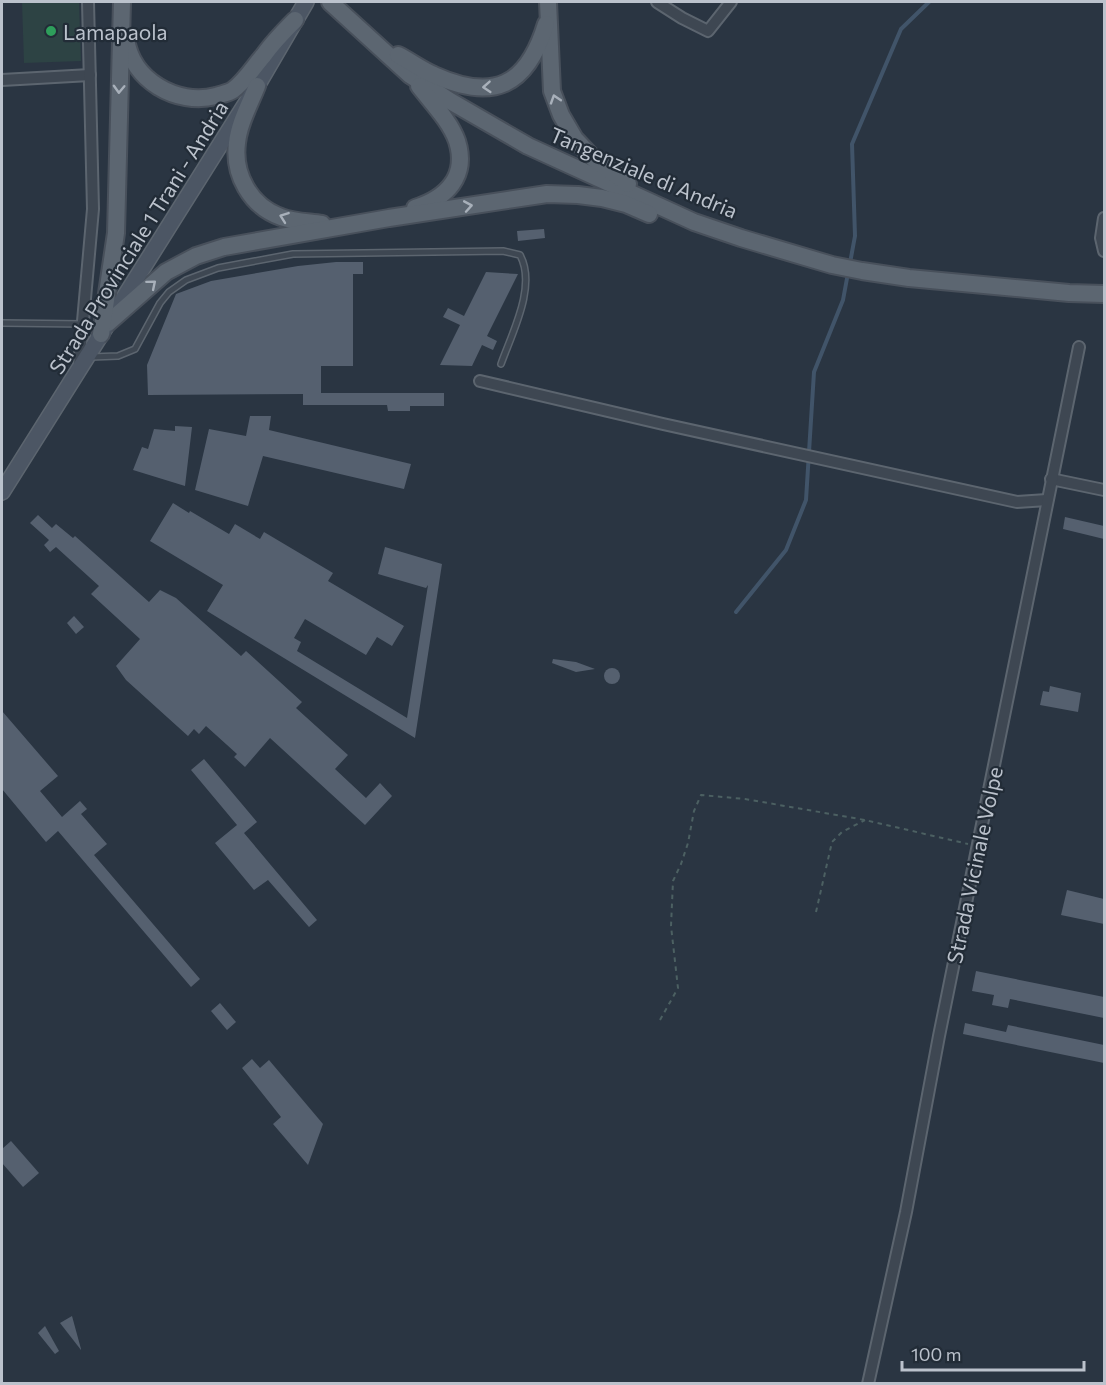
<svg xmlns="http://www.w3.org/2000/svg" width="1106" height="1385" viewBox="0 0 1106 1385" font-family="Commissioner,sans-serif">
	<rect width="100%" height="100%" fill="#2a3542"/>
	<path fill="#2d4344" d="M 22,2 L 79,2 L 81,61 L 24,63 Z"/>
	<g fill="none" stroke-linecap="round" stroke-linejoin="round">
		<g stroke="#415469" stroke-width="4">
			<path d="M 850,263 L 855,236 L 852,144 L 901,29 L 929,2"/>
			<path d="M 736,612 L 786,550 L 806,500 L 814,372 L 843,300 L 848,273"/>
		</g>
	</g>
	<g fill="#55606f">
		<path d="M 544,229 L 545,238 L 518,241 L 517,231 Z"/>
		<path d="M 336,262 L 363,262 L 363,274 L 353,274 L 353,366 L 321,366 L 321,393 L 444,393 L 444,406 L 410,406 L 410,411 L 388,411 L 387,405 L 303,405 L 303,394 L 148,395 L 147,365 L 176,294 L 211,281 L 298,266 Z"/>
		<path d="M 486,272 L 518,274 L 487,336 L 497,341 L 493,350 L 482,345 L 472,366 L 440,365 L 460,325 L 443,317 L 448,308 L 464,316 Z"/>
		<path d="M 250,416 L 271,416 L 269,430 L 411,464 L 404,489 L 263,456 L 248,506 L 195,490 L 209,429 L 246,436 Z"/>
		<path d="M 175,426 L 192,427 L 185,486 L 133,470 L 142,447 L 148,449 L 154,429 L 175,431 Z"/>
		<path d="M 173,503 L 189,513 L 190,511 L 229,534 L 235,524 L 260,539 L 264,532 L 333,573 L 328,581 L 404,626 L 392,646 L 377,637 L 366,655 L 305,619 L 294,638 L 301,642 L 297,651 L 407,718 L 428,585 L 426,588 L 378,574 L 385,547 L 442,564 L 415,738 L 207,611 L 223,585 L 150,541 Z"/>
		<path d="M 38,515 L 52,528 L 56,524 L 73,538 L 75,536 L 149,602 L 160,590 L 176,598 L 241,656 L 246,651 L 302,702 L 296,708 L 348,755 L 335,769 L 366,798 L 380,783 L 392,796 L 365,825 L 270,738 L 245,767 L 234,757 L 237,754 L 206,726 L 199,734 L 194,729 L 188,736 L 126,680 L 116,666 L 140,639 L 91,594 L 99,586 L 56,547 L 50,552 L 44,545 L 49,540 L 30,523 Z"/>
		<path d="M 1065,517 L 1104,526 L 1104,539 L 1063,529 Z"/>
		<path d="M 74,616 L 84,627 L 76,634 L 67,623 Z"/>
		<path d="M 553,659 L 576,662 L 595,669 L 576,672 L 552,663 Z"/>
		<circle cx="612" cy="676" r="8"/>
		<path d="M 1050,686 L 1081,693 L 1078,712 L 1040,705 L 1043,691 L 1049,692 Z"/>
		<path d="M 2,711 L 58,776 L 40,791 L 62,817 L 80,801 L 87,809 L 81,814 L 107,844 L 94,855 L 200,979 L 191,987 L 58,831 L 46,842 L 2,789 Z"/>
		<path d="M 204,759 L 257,822 L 244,833 L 317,920 L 309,927 L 268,880 L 254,890 L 215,843 L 237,825 L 191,770 Z"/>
		<path d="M 1067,890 L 1104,899 L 1104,924 L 1061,915 Z"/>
		<path d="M 976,971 L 1104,997 L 1104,1018 L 1010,999 L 1008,1008 L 992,1005 L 994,995 L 972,991 Z"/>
		<path d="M 220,1003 L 236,1022 L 227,1030 L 211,1011 Z"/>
		<path d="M 965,1023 L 1006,1032 L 1008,1025 L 1104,1045 L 1104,1063 L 963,1034 Z"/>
		<path d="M 252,1059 L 260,1068 L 269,1060 L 323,1124 L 308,1165 L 273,1124 L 281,1117 L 242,1068 Z"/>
		<path d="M 11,1141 L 39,1173 L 23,1187 L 2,1163 L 2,1149 Z"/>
		<path d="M 72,1316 L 81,1349 L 81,1350 L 60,1323 Z"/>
		<path d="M 45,1326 L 59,1351 L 55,1354 L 38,1333 Z"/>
	</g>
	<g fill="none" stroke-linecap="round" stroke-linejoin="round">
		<g stroke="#5c656f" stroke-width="8">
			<g id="lane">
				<path d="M 2,323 L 84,324"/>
				<path d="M 91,357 L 118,356 L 135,349 L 160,303 L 169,292 L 186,280 L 218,268 L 293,254 L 503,251 L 520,255 C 537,286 512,333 501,364"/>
			</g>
		</g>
		<g stroke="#5c656f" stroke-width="14">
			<g id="street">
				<path d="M 657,2 L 682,18 L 708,31 L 731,2"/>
				<path d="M 2,80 L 90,75"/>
				<path d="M 1104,218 L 1101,238 L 1104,251"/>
				<path d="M 79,366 L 93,209 L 88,2"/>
				<path d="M 480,381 L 663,424 L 1017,502 L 1047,500"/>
				<path d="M 1051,479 L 1104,490"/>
				<path d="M 868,1384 L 906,1212 L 939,1036 L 1079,347"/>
			</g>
		</g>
		<g stroke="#5c656f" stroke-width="18">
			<path id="secondary" d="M 2,492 L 257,86 L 306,2"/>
		</g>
		<g stroke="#48505b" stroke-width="20">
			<g id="primary">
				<path d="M 330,2 L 410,75 L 450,101 L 528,146 L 694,222 L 741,238 L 832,265 L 862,271 L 909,278 L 1069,293 L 1104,294"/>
				<path d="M 548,2 L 552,91 L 561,115 L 575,139 L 594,159 L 628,184"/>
				<path d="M 126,39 C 132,80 176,106 216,96 C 222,94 229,93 233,90 C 246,80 254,66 264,55 C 273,42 284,31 295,20"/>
				<path d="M 398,55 C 410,61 422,70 434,75 C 494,102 527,86 546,24"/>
				<path d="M 257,86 C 250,104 239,123 237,143 C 233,174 250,206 281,217 C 294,222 309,222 322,224"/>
				<path d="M 415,208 C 447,198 468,176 457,141 C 450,121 432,103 419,86"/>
				<path d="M 108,323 L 166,272 L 196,256 L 224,247 L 389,218 L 547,194 L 578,195 L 602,198 L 626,204 L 649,214"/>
				<path d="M 101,334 L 116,233 L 122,2"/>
			</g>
		</g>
		<g stroke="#4c6062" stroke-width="2" stroke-dasharray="4.5 4.5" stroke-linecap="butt">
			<path d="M 816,912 L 832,842 L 842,832 L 865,820"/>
			<path d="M 660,1020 L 678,988 L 671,926 L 673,881 L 681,864 L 688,843 L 694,811 L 701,795 L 745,799 L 865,820 L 968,844"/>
		</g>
		<use href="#lane" stroke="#3e4752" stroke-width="5"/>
		<use href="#street" stroke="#3e4752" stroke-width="10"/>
		<use href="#secondary" stroke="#4c5664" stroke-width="15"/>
		<use href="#primary" stroke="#5c6671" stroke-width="16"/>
	</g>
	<defs><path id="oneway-chevron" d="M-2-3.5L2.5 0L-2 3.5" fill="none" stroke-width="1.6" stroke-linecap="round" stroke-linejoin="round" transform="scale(1.5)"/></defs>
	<g stroke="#a8b0ba">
		<use href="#oneway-chevron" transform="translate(487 87) rotate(176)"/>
		<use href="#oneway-chevron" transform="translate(119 89) rotate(92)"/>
		<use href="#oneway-chevron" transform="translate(555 99) rotate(-108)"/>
		<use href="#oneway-chevron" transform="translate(468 206) rotate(-10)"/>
		<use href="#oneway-chevron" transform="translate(284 217) rotate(-160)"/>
		<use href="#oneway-chevron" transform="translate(152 284) rotate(-40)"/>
	</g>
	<circle fill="#2e9e5b" stroke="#222c37" stroke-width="2" cx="51" cy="31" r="6"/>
	<g text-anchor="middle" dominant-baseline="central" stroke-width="4.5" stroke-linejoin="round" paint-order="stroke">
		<g font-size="21" fill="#bbc2cc" stroke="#222c37" text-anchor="start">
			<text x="63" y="31">Lamapaola</text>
		</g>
		<g font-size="21" fill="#bbc2cc" stroke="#222c37">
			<text transform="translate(644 172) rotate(23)">Tangenziale di Andria</text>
			<text transform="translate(138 237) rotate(-58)">Strada Provinciale 1 Trani - Andria</text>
			<text transform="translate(974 865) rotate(-78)">Strada Vicinale Volpe</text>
		</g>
	</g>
	<rect width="1106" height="1385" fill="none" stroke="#bbc2cc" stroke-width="6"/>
	<path d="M902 1361v9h182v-9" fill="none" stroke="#bbc2cc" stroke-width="3"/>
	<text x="911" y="1361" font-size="18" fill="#bbc2cc" stroke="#222c37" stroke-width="4.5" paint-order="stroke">100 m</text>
</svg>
